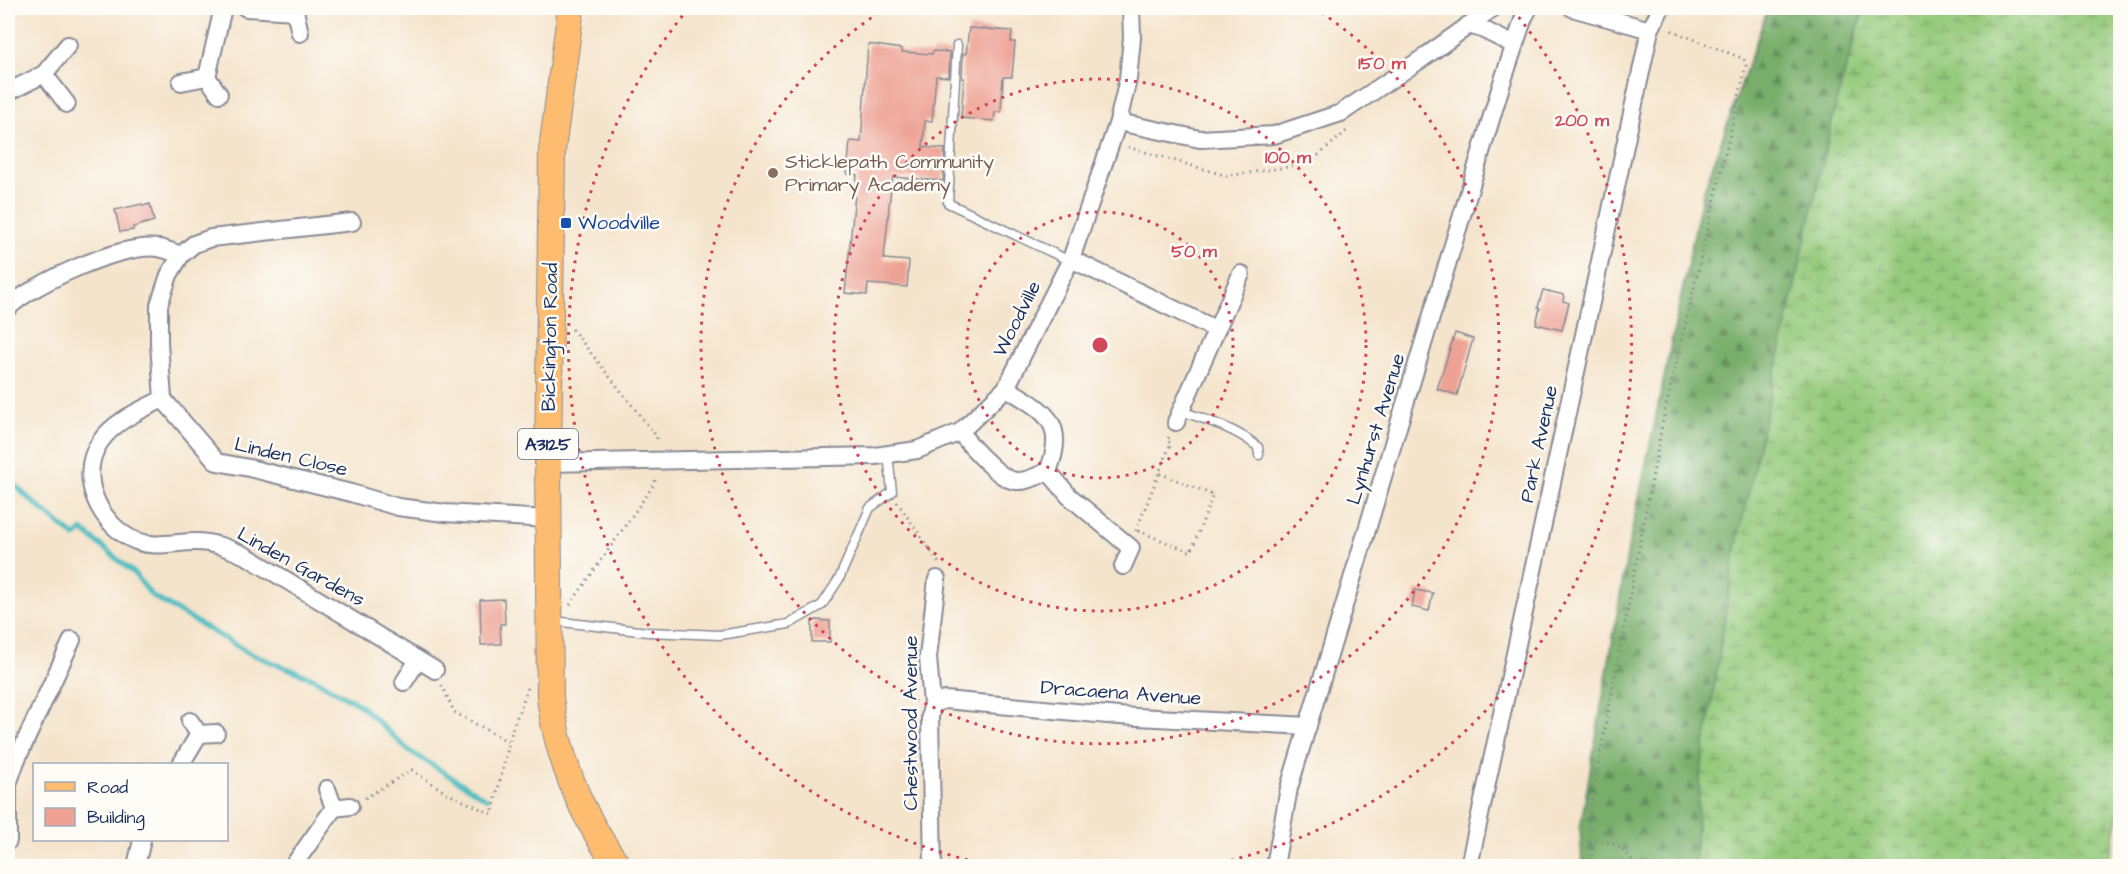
<svg xmlns="http://www.w3.org/2000/svg" width="2128" height="874" viewBox="0 0 2128 874" font-family="'Architects Daughter',sans-serif">
	<defs>
		<pattern id="forest-firs" width="22" height="20" patternUnits="userSpaceOnUse" patternTransform="scale(1.5)"><rect width="22" height="20" fill="#78ae6b"/><path d="M5 1l3.5 6h-7zM16 11l3.5 6h-7z" fill="#628e5b"/></pattern>
		<pattern id="wetland-marsh" width="20" height="14" patternUnits="userSpaceOnUse" patternTransform="scale(1.5)"><rect width="20" height="14" fill="#95ca7b"/><path d="M1 5h8M5 5V1M11 12h8M15 12V8" fill="none" stroke="#79a468"/></pattern>
	</defs>
	<rect width="100%" height="100%" fill="#fdfcf7"/>
	<filter id="ink" filterUnits="userSpaceOnUse"><feTurbulence type="fractalNoise" baseFrequency=".0167" numOctaves="2"/><feDisplacementMap in="SourceGraphic" scale="12" xChannelSelector="R" yChannelSelector="G"/><feConvolveMatrix kernelMatrix="1 2 1 2 8 2 1 2 1" color-interpolation-filters="sRGB"/></filter>
	<filter id="wash" filterUnits="userSpaceOnUse"><feTurbulence type="fractalNoise" baseFrequency=".008" numOctaves="4" result="noise"/><feDisplacementMap in="SourceGraphic" scale="24" xChannelSelector="R" yChannelSelector="G"/><feGaussianBlur stdDeviation="1.35" result="paint"/><feColorMatrix in="noise" values="0 0 0 0 0 0 0 0 0 0 0 0 0 0 0 0 0 1.4 0 .05"/><feComposite in="paint" operator="in"/></filter>
	<g filter="url(#wash)">
		<rect width="100%" height="100%" fill="#f5e4cc"/>
		<path fill="url(#forest-firs)" stroke="#4a6e64" stroke-width="1.5" d="M 1768,8 L 1864,8 L 1837,99 L 1736,548 L 1700,777 L 1695,866 L 1582,866 L 1580,829 L 1629,544 L 1702,196 Z"/>
		<path fill="url(#wetland-marsh)" stroke="#587c6c" stroke-width="1.5" d="M 1864,8 L 2120,8 L 2120,807 L 2108,866 L 1695,866 L 1700,777 L 1736,548 L 1837,99 Z"/>
		<g fill="none" stroke-linecap="round" stroke-linejoin="round">
			<path stroke="#4ebdc3" stroke-width="5" d="M 8,477 L 26,496 L 75,537 L 82,530 L 134,573 L 152,596 L 251,654 L 315,679 L 361,706 L 408,750 L 487,799"/>
		</g>
		<g id="blocks">
			<g fill="#eea294">
				<path d="M 969,28 L 1012,31 L 1011,42 L 1015,42 L 1012,77 L 1003,77 L 1001,112 L 995,112 L 994,121 L 961,118 L 964,78 L 962,78 L 963,53 L 966,54 Z"/>
				<path d="M 868,44 L 902,49 L 902,52 L 932,54 L 933,51 L 950,52 L 949,77 L 936,76 L 932,121 L 925,121 L 923,147 L 945,149 L 943,181 L 893,177 L 891,187 L 884,259 L 909,261 L 907,287 L 868,284 L 867,295 L 845,293 L 857,175 L 847,174 L 850,141 L 861,142 Z"/>
				<path d="M 142,204 L 143,206 L 150,204 L 154,221 L 133,227 L 133,230 L 120,232 L 115,210 Z"/>
				<path d="M 1543,290 L 1564,295 L 1563,301 L 1569,303 L 1562,330 L 1536,324 L 1540,308 L 1538,307 Z"/>
				<path d="M 1455,333 L 1473,339 L 1457,395 L 1437,389 Z"/>
				<path d="M 1415,590 L 1433,593 L 1429,611 L 1412,607 Z"/>
				<path d="M 504,599 L 505,624 L 500,624 L 501,644 L 481,645 L 480,600 Z"/>
				<path d="M 816,620 L 830,621 L 830,642 L 812,642 L 812,622 Z"/>
			</g>
		</g>
	</g>
	<g filter="url(#ink)">
		<use href="#blocks" fill-opacity="0" stroke="#888a95" stroke-width="1.5"/>
		<g fill="none" stroke-linecap="round" stroke-linejoin="round">
			<g stroke="#888a95" stroke-width="11">
				<g id="lane">
					<path d="M 957,45 L 948,203 L 1070,261"/>
					<path d="M 1181,411 C 1207,420 1237,429 1258,447 L 1259,455"/>
					<path d="M 553,621 L 648,632 L 720,635 L 789,624 L 822,605 L 839,579 L 870,508 L 892,492 L 888,454"/>
				</g>
			</g>
			<g stroke="#888a95" stroke-width="20">
				<g id="street">
					<path d="M 246,8 L 295,11"/>
					<path d="M 297,8 L 295,11 L 300,33"/>
					<path d="M 1572,8 L 1650,30"/>
					<path d="M 1468,25 L 1482,29 L 1514,45"/>
					<path d="M 44,74 L 67,104"/>
					<path d="M 207,77 L 223,8"/>
					<path d="M 181,82 L 207,77 L 219,94"/>
					<path d="M 8,92 L 44,74 L 68,45"/>
					<path d="M 1118,122 L 1200,139 L 1274,135 L 1341,113 L 1423,58 L 1493,8"/>
					<path d="M 181,255 L 169,275 L 159,305 L 159,343 L 163,399 L 217,462 L 249,468 L 351,493 L 398,507 L 445,513 L 548,519"/>
					<path d="M 1071,259 L 1215,329"/>
					<path d="M 8,308 C 33,283 122,243 158,248 C 166,249 174,253 181,255 L 194,244 L 211,238 L 352,222"/>
					<path d="M 163,399 C 141,410 114,421 100,442 C 76,477 100,526 136,541 C 155,548 175,542 195,542 C 214,542 231,549 248,557 L 435,670"/>
					<path d="M 1176,422 L 1241,274"/>
					<path d="M 960,432 C 969,444 978,454 989,464 C 1011,486 1020,485 1048,471 C 1068,423 1045,411 1006,388"/>
					<path d="M 548,463 L 875,456 L 917,450 L 960,432 L 1006,388 L 1071,259 L 1118,122 L 1128,79 L 1132,38 L 1131,8"/>
					<path d="M 1048,471 L 1069,496 L 1131,548 L 1123,566"/>
					<path d="M 404,682 L 418,660"/>
					<path d="M 932,704 L 945,700 L 1119,716 L 1308,726"/>
					<path d="M 190,721 L 199,734 L 216,733"/>
					<path d="M 181,764 L 199,734"/>
					<path d="M 327,789 L 334,808"/>
					<path d="M 8,841 L 8,784 L 16,761 L 72,640"/>
					<path d="M 136,866 L 142,840"/>
					<path d="M 293,866 L 334,808 L 350,806"/>
					<path d="M 933,866 L 930,717 L 932,704 L 928,657 L 937,579"/>
					<path d="M 1275,866 L 1289,788 L 1501,86 L 1524,17 L 1529,8"/>
					<path d="M 1469,866 L 1650,30 L 1661,8"/>
				</g>
			</g>
			<g stroke="#888a95" stroke-width="28">
				<path id="primary" d="M 571,8 L 552,150 L 548,463 L 550,698 C 558,760 581,815 618,866"/>
			</g>
			<g stroke="#888a95" stroke-width="3" stroke-dasharray="1.5 4.5" stroke-linecap="butt">
				<path d="M 1128,147 L 1227,176 L 1308,164 L 1349,129"/>
				<path d="M 572,329 L 657,437 L 656,443"/>
				<path d="M 897,502 L 939,563"/>
				<path d="M 1136,531 L 1171,443 L 1167,441 L 1169,437"/>
				<path d="M 1138,531 L 1191,552 L 1213,495 L 1159,473"/>
				<path d="M 570,605 L 655,483 L 655,476"/>
				<path d="M 442,685 L 454,712 L 509,742"/>
				<path d="M 365,798 L 412,770 L 448,794 L 492,814 L 513,727 L 528,688"/>
				<path d="M 1591,842 L 1593,866"/>
				<path d="M 1634,866 C 1628,848 1609,838 1591,842 L 1589,813 L 1665,410 L 1746,66 L 1744,59 L 1668,29"/>
			</g>
			<use href="#lane" stroke="#fff" stroke-width="8"/>
			<use href="#street" stroke="#fff" stroke-width="16"/>
			<use href="#primary" stroke="#fdbc70" stroke-width="26"/>
		</g>
	</g>
	<g fill="none" stroke="#d1495b" stroke-width="3" stroke-dasharray="3 6">
		<circle cx="1100" cy="345" r="133"/>
		<circle cx="1100" cy="345" r="266"/>
		<path d="M1314 8A399 399 0 1 1 886 8"/>
		<path d="M994 866A532 532 0 0 1 687 10M1513 10A532 532 0 0 1 1206 866"/>
	</g>
	<circle fill="#8d6e63" stroke="#fdfcf7" stroke-width="2" cx="773" cy="173" r="6"/>
	<rect fill="#1a4fb4" stroke="#fdfcf7" stroke-width="2" x="560" y="217" width="12" height="12" rx="3"/>
	<g text-anchor="middle" dominant-baseline="central" stroke-width="5" stroke-linejoin="round" paint-order="stroke">
		<rect fill="#fdfcf7" stroke="#5f6c8c" stroke-width="1.5" x="518" y="429" width="60" height="30" rx="4.5"/>
		<g font-size="18" font-weight="bold" fill="#1b2f5e">
			<text x="548" y="444">A3125</text>
		</g>
		<g font-size="20" fill="#785e54" stroke="#fdfcf7" text-anchor="start">
			<text x="785" y="162">Sticklepath Community<tspan x="785" dy="23">Primary Academy</tspan></text>
		</g>
		<g font-size="20" fill="#164399" stroke="#fdfcf7" text-anchor="start">
			<text x="578" y="223">Woodville</text>
		</g>
		<g font-size="20" fill="#1b2f5e" stroke="#fdfcf7">
			<text transform="translate(1017 319) rotate(-63)">Woodville</text>
			<text transform="translate(550 337) rotate(-89)">Bickington Road</text>
			<text transform="translate(1376 429) rotate(-73)">Lynhurst Avenue</text>
			<text transform="translate(1539 444) rotate(-78)">Park Avenue</text>
			<text transform="translate(291 457) rotate(13)">Linden Close</text>
			<text transform="translate(301 567) rotate(29)">Linden Gardens</text>
			<text transform="translate(1121 693) rotate(4)">Dracaena Avenue</text>
			<text transform="translate(911 723) rotate(-90)">Chestwood Avenue</text>
		</g>
	</g>
	<circle cx="1100" cy="345" r="9" fill="#d1495b" stroke="#fdfcf7" stroke-width="3"/>
	<g font-size="18" text-anchor="middle" font-weight="bold" fill="#d1495b" stroke="#fdfcf7" stroke-width="5" stroke-linejoin="round" paint-order="stroke">
		<text x="1382" y="69">150 m</text>
		<text x="1582" y="126">200 m</text>
		<text x="1288" y="163">100 m</text>
		<text x="1194" y="257">50 m</text>
	</g>
	<rect width="2128" height="874" fill="none" stroke="#fdfcf7" stroke-width="30"/>
	<rect x="33" y="763" width="195" height="78" fill="#fdfcf7" stroke="#a3aaba" stroke-width="1.5"/>
	<rect x="45" y="782" width="30" height="9" fill="#fdbc70" stroke="#a3aaba" stroke-width="1.5"/>
	<text x="87" y="793" font-size="18" fill="#1b2f5e">Road</text>
	<rect x="45" y="808" width="30" height="18" fill="#eea294" stroke="#a3aaba" stroke-width="1.5"/>
	<text x="87" y="823" font-size="18" fill="#1b2f5e">Building</text>
</svg>
